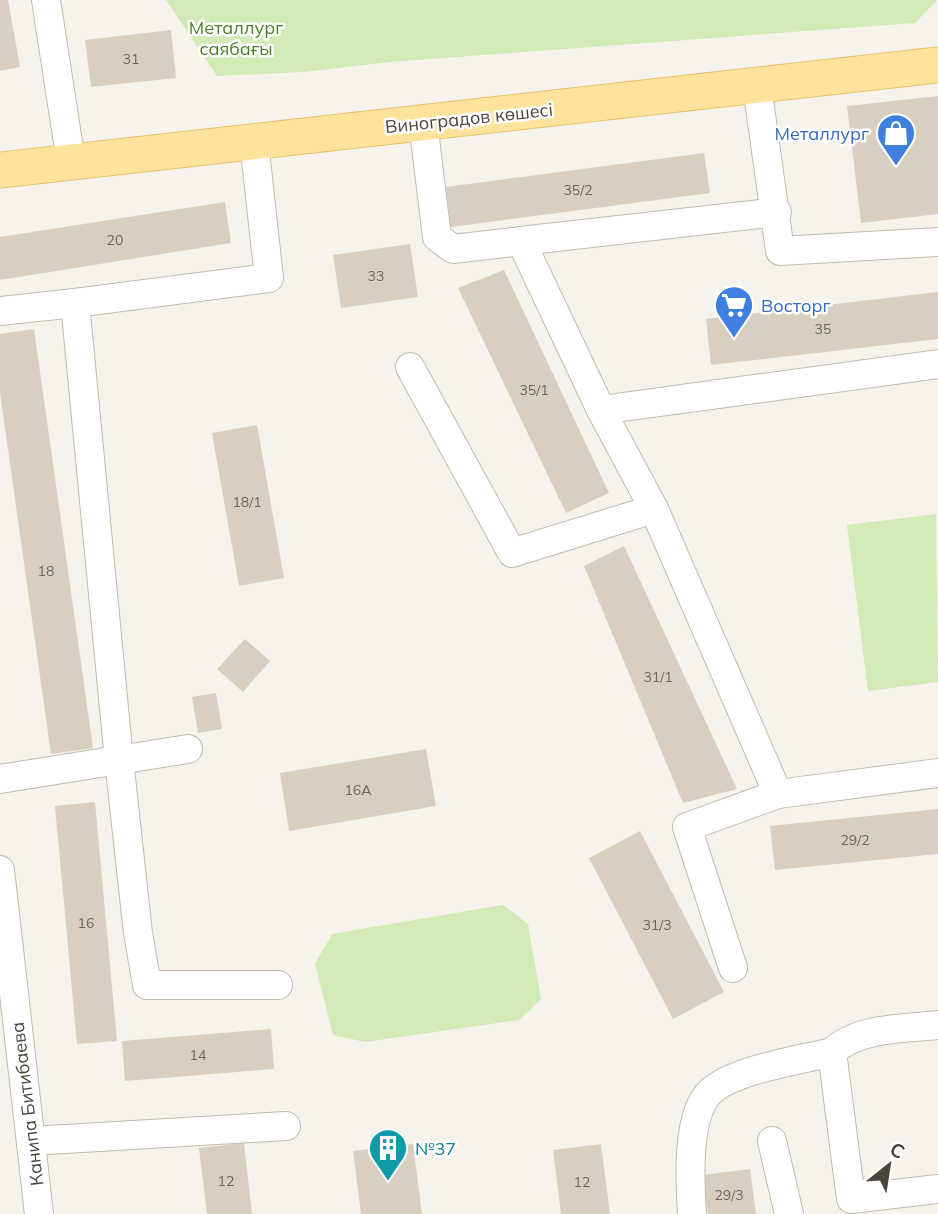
<svg xmlns="http://www.w3.org/2000/svg" width="938" height="1214" viewBox="0 0 938 1214" font-family="Mulish,sans-serif">
	<rect width="100%" height="100%" fill="#f6f3ec"/>
	<g fill="#d2eab5">
		<path d="M 166,0 L 937,0 L 915,23 L 390,62 L 303,72 L 217,76 Z"/>
		<path d="M 936,514 L 938,682 L 868,691 L 847,525 Z"/>
		<path d="M 503,905 L 528,924 L 541,999 L 519,1020 L 365,1042 L 333,1035 L 315,964 L 332,934 Z"/>
	</g>
	<g fill="#d8cfc1">
		<path d="M 0,0 L 8,0 L 20,67 L 0,71 Z"/>
		<path d="M 171,30 L 176,78 L 91,87 L 85,40 Z"/>
		<path d="M 938,96 L 938,214 L 861,223 L 847,106 Z"/>
		<path d="M 704,153 L 710,193 L 451,227 L 446,187 Z"/>
		<path d="M 225,202 L 231,243 L 0,280 L 0,237 Z"/>
		<path d="M 410,244 L 418,297 L 341,308 L 333,255 Z"/>
		<path d="M 504,270 L 609,493 L 566,513 L 458,288 Z"/>
		<path d="M 938,292 L 938,339 L 711,365 L 706,319 Z"/>
		<path d="M 34,329 L 93,748 L 51,754 L 0,393 L 0,334 Z"/>
		<path d="M 257,425 L 284,578 L 239,586 L 212,433 Z"/>
		<path d="M 624,546 L 737,789 L 683,803 L 584,566 Z"/>
		<path d="M 245,639 L 270,661 L 243,692 L 217,669 Z"/>
		<path d="M 216,693 L 222,729 L 198,733 L 192,697 Z"/>
		<path d="M 426,749 L 436,806 L 289,831 L 280,773 Z"/>
		<path d="M 95,802 L 117,1041 L 77,1044 L 55,806 Z"/>
		<path d="M 938,809 L 938,854 L 775,870 L 770,826 Z"/>
		<path d="M 640,831 L 724,992 L 673,1019 L 589,858 Z"/>
		<path d="M 271,1029 L 274,1069 L 125,1081 L 122,1041 Z"/>
		<path d="M 244,1143 L 252,1214 L 207,1214 L 199,1148 Z"/>
		<path d="M 413,1144 L 422,1214 L 361,1214 L 353,1151 Z"/>
		<path d="M 601,1144 L 610,1214 L 561,1214 L 553,1150 Z"/>
		<path d="M 750,1169 L 756,1214 L 708,1214 L 702,1175 Z"/>
	</g>
	<g fill="none" stroke-linecap="round" stroke-linejoin="round">
		<g stroke="#c2bbae" stroke-width="30">
			<g id="minor">
				<path d="M 46,0 L 71,162"/>
				<path d="M 757,86 L 780,251 L 938,242"/>
				<path d="M 423,123 L 437,237 L 453,249 L 521,241"/>
				<path d="M 254,142 L 269,278 L 75,303 L 119,760 L 138,933 L 147,985 L 278,985"/>
				<path d="M 0,311 L 75,303"/>
				<path d="M 938,364 L 601,410 L 654,509 L 778,794 L 938,773"/>
				<path d="M 410,367 L 512,553 L 654,509"/>
				<path d="M 601,410 L 521,241 L 777,212"/>
				<path d="M 0,779 L 188,749"/>
				<path d="M 0,870 L 39,1214"/>
				<path d="M 733,968 L 687,827 L 778,794"/>
				<path d="M 938,1025 C 903,1029 859,1027 832,1052 L 851,1199 L 938,1189"/>
				<path d="M 31,1141 L 286,1126"/>
				<path d="M 772,1141 L 789,1214"/>
				<path d="M 692,1214 C 690,1183 686,1118 709,1093 C 731,1070 800,1060 832,1052"/>
			</g>
		</g>
		<g stroke="#e6c16a" stroke-width="37">
			<path id="major" d="M 0,170 L 938,65"/>
		</g>
		<use href="#minor" stroke="#fff" stroke-width="28"/>
		<use href="#major" stroke="#ffe39c" stroke-width="35"/>
	</g>
	<defs>
		<g id="shop-pin" transform="scale(2.0125)"><path d="M0 17L-7.5 6A9.5 9.5 0 1 1 7.5 6Z" fill="#3f7fe0" stroke="#fff"/><path d="M-5-2.5h2.3a2.7 3.5 0 0 1 5.4 0H5L5.5 6h-11ZM-1.5-2.5h3a1.5 2.3 0 0 0-3 0Z" fill="#fff"/></g>
		<g id="supermarket-pin" transform="scale(2.0125)"><path d="M0 17L-7.5 6A9.5 9.5 0 1 1 7.5 6Z" fill="#3f7fe0" stroke="#fff"/><path d="M-6-5.5h2.5l.6 2H6L4.5 2H-2.5L-4.4-4H-6ZM-1.5 3.2a1.3 1.3 0 1 0 .1 0ZM3 3.2a1.3 1.3 0 1 0 .1 0Z" fill="#fff"/></g>
		<g id="building-pin" transform="scale(2.0125)"><path d="M0 17L-7.5 6A9.5 9.5 0 1 1 7.5 6Z" fill="#0f9aa8" stroke="#fff"/><path d="M-4-6H4V6H1V3H-1V6H-4ZM-2.5-4.3h1.7v1.8h-1.7ZM.8-4.3h1.7v1.8H.8ZM-2.5-1h1.7V.8h-1.7ZM.8-1h1.7V.8H.8Z" fill="#fff"/></g>
	</defs>
	<g fill-rule="evenodd">
		<use href="#shop-pin" x="896" y="133"/>
		<use href="#supermarket-pin" x="734" y="305"/>
		<use href="#building-pin" x="388" y="1148"/>
	</g>
	<g text-anchor="middle" dominant-baseline="central" stroke-width="5" stroke-linejoin="round" paint-order="stroke">
		<g font-size="14" fill="#6e675b">
			<text x="131" y="59">31</text>
			<text x="578" y="190">35/2</text>
			<text x="115" y="240">20</text>
			<text x="376" y="276">33</text>
			<text x="823" y="329">35</text>
			<text x="534" y="390">35/1</text>
			<text x="247" y="502">18/1</text>
			<text x="46" y="571">18</text>
			<text x="658" y="677">31/1</text>
			<text x="358" y="790">16А</text>
			<text x="855" y="840">29/2</text>
			<text x="86" y="923">16</text>
			<text x="657" y="925">31/3</text>
			<text x="198" y="1055">14</text>
			<text x="226" y="1181">12</text>
			<text x="582" y="1182">12</text>
			<text x="729" y="1195">29/3</text>
		</g>
		<g font-size="18" fill="#4a7f2a" stroke="#fff">
			<text x="236" y="27">Металлург<tspan x="236" dy="21">саябағы</tspan></text>
		</g>
		<g font-size="18" fill="#4b4439" stroke="#fff">
			<text transform="translate(469 118) rotate(-6)">Виноградов көшесі</text>
			<text transform="translate(27 1104) rotate(-97)">Канипа Битибаева</text>
		</g>
		<g font-size="18" fill="#366cbe" stroke="#fff" text-anchor="end">
			<text x="869" y="133">Металлург</text>
			<text x="761" y="305" text-anchor="start">Восторг</text>
		</g>
		<g font-size="18" fill="#0d838f" stroke="#fff" text-anchor="start">
			<text x="415" y="1148">№37</text>
		</g>
	</g>
	<g transform="translate(889 1165) rotate(30)" stroke="#ffffff" stroke-width="5" paint-order="stroke">
	<path d="M0-5L12 26L0 18L-12 26Z" fill="#4b4439"/>
	<text y="-10" font-size="19" font-weight="bold" text-anchor="middle" fill="#4b4439">С</text>
	</g>
</svg>
